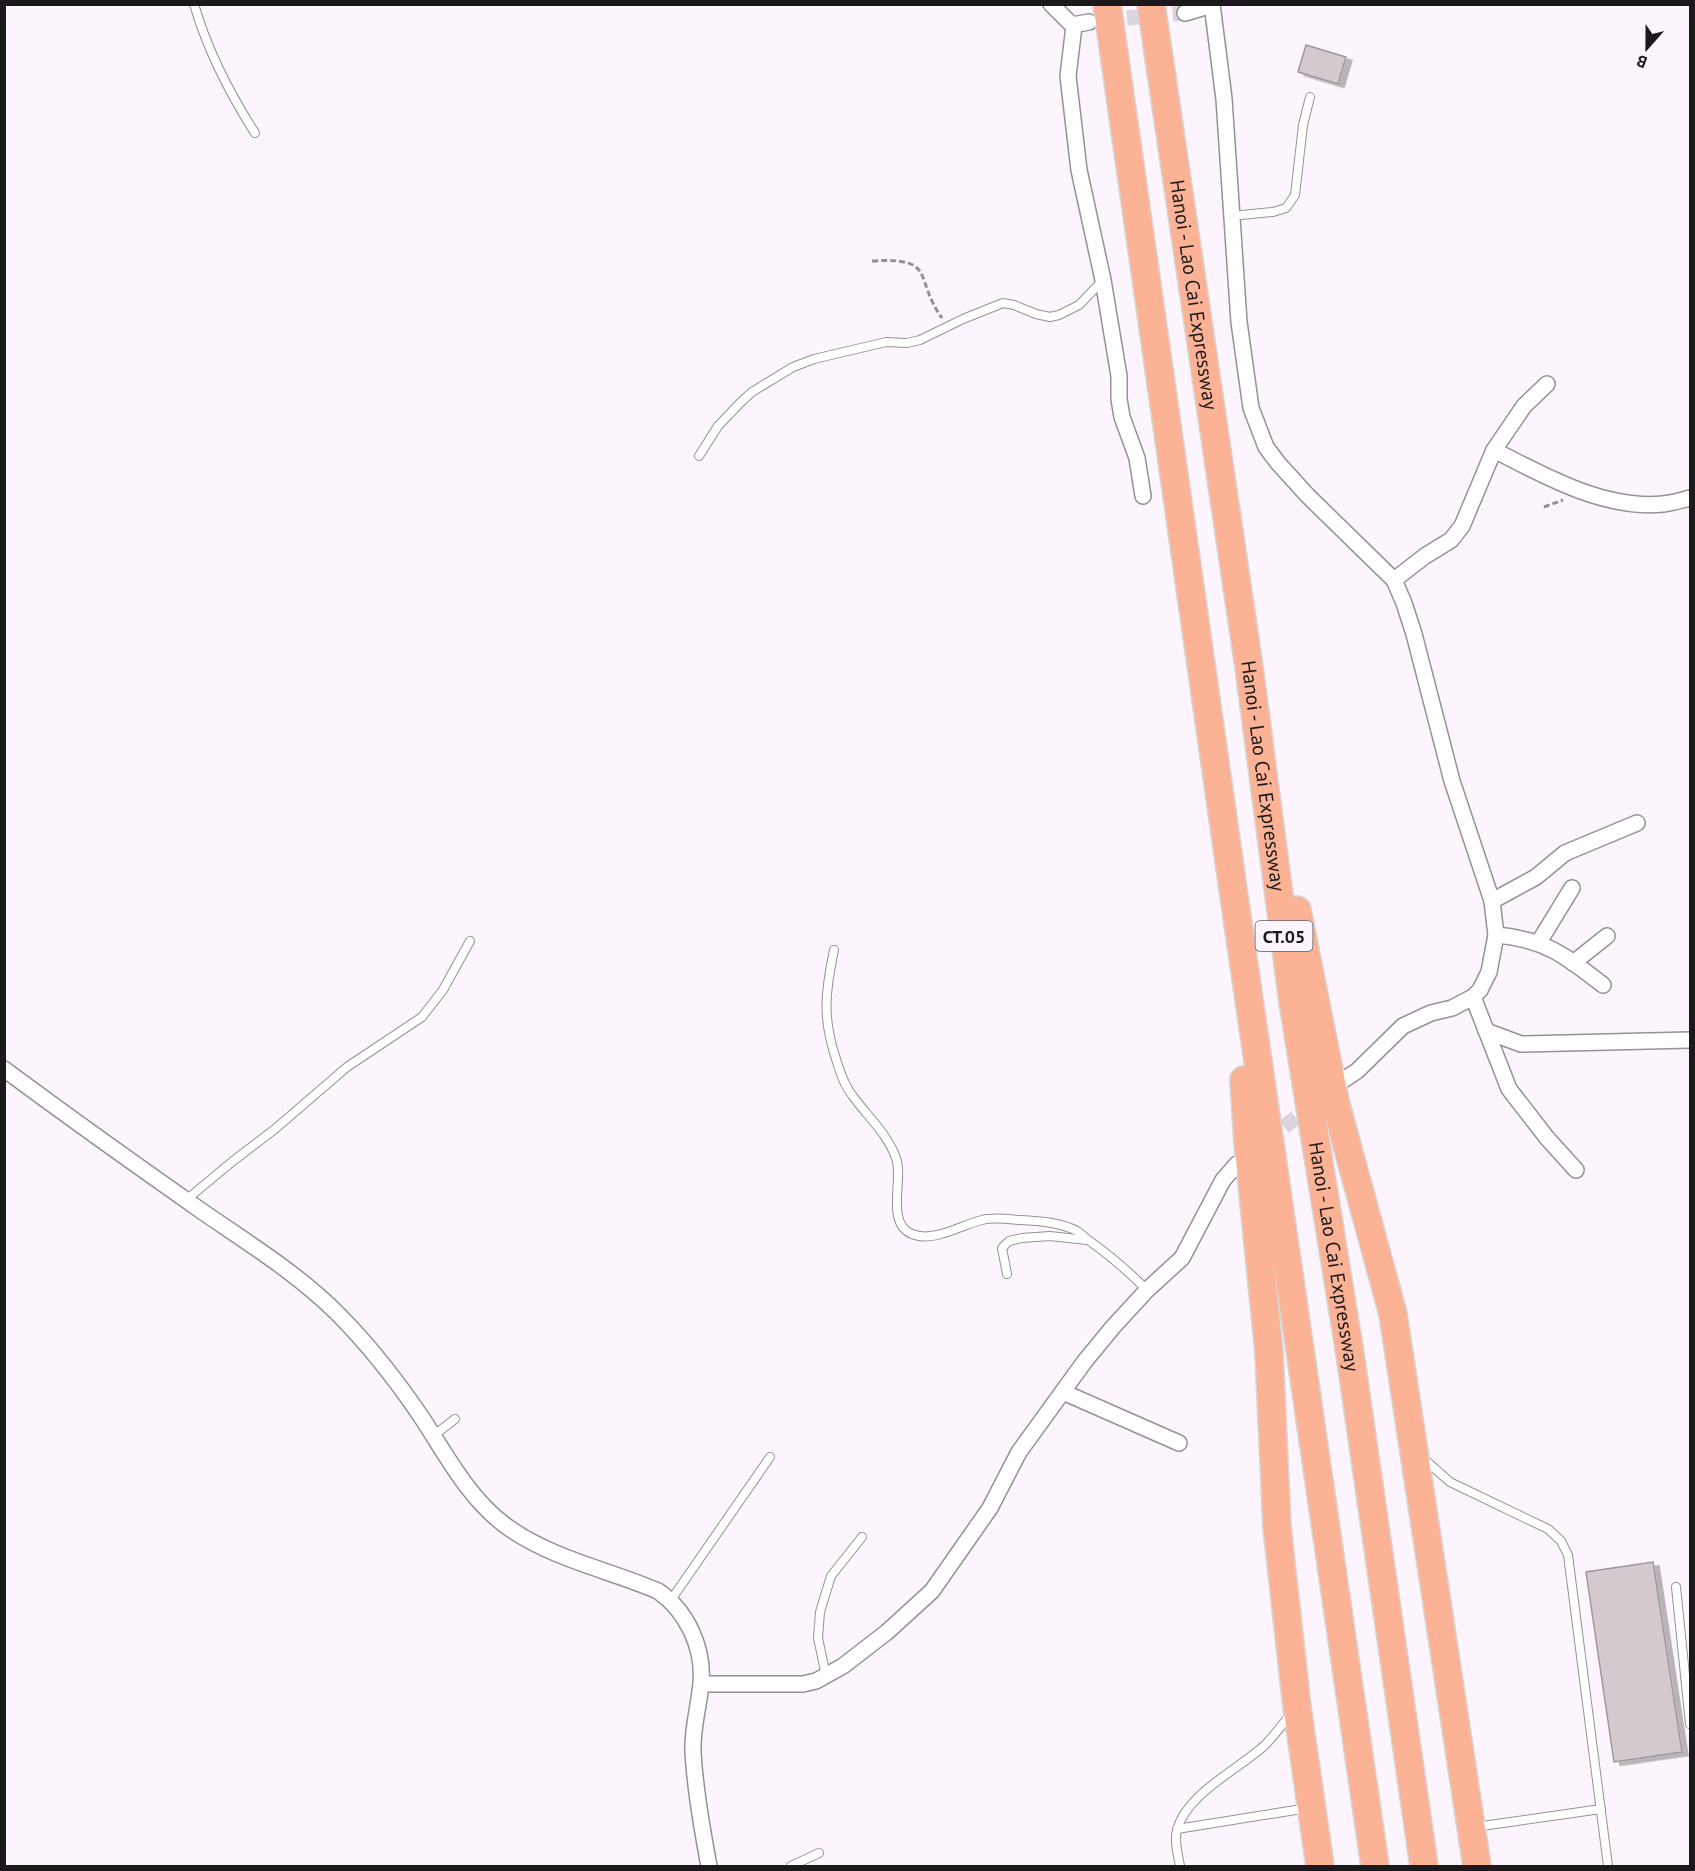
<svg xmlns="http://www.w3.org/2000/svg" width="1695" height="1871" viewBox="0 0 1695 1871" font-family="'PT Sans',sans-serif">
	<defs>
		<filter id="shadow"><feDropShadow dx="6" dy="3.5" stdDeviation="0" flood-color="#0004"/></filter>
	</defs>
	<rect width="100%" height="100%" fill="#fcf5fd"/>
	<g fill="#d4c9ce" stroke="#a1979b" stroke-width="1.5" filter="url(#shadow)">
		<path d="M 1306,45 L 1346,57 L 1338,84 L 1298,72 Z"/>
		<path d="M 1653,1562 L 1682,1752 L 1614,1762 L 1586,1572 Z"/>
	</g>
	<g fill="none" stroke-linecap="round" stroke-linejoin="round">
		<g stroke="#dad4db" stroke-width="15" stroke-dasharray="15 8" stroke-linecap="butt">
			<path d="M 1104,20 L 1185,13"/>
			<path d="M 1266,1141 L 1313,1104"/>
		</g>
		<g stroke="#979097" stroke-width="10">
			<g id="lane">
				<path d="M 194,4 C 207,49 230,94 255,133"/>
				<path d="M 1231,216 L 1273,212 L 1286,208 L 1295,195 L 1303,125 L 1310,97"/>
				<path d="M 699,456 L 718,426 L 740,403 L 752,392 L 793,367 L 814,359 L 865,347 L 886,342 L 907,343 L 920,340 L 963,319 L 1003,303 L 1014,305 L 1036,314 L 1050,317 L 1059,315 L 1079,305 L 1102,281"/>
				<path d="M 834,950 C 825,993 822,1019 837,1062 C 841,1074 844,1085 852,1095 C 867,1116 887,1133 896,1158 C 904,1179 885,1223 912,1234 C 933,1243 961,1225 982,1220 C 994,1217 1007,1219 1019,1220 C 1038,1221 1059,1222 1077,1231 C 1082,1234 1086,1239 1091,1242 C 1112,1257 1129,1272 1147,1290"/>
				<path d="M 186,1200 L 233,1161 L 275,1129 L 347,1067 L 422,1017 L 443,990 L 470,941"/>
				<path d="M 1007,1274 L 1002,1248 L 1009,1241 L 1022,1238 L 1050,1236 L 1087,1240"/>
				<path d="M 433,1436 L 455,1419"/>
				<path d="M 1424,1459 L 1450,1482 L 1548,1529 L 1561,1541 L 1568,1555 L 1608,1866"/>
				<path d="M 1676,1587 L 1690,1724"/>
				<path d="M 671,1600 L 770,1457"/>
				<path d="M 826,1676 L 818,1638 L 820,1612 L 831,1576 L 862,1537"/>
				<path d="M 1475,1827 L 1601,1809"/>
				<path d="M 1177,1829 L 1308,1808"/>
				<path d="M 791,1866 L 819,1853"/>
				<path d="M 1180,1866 C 1178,1855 1174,1841 1177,1830 C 1186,1794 1239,1769 1265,1745 C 1275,1735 1283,1723 1292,1713"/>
			</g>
		</g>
		<g stroke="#979097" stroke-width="18">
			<g id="street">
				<path d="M 1051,4 L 1072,25 L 1089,22"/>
				<path d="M 1212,4 L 1224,99 L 1239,322 L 1251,408 L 1266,447 L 1278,463 L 1308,496 L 1394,580 L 1404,603 L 1414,634 L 1452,781 L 1492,901 L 1496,935 L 1489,972 L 1480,990 L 1473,997 L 1452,1008 L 1431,1013 L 1403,1026 L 1357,1071 L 1342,1081"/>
				<path d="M 1185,13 L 1212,5"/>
				<path d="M 1074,26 L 1068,76 L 1079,170 L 1103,280 L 1119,376 L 1119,399 L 1122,417 L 1137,458 L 1143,496"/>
				<path d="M 1494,450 C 1544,476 1605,510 1663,504 C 1672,503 1682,500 1690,498"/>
				<path d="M 1394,580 L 1425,556 L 1451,540 L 1462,526 L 1494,450 L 1524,406 L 1547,384"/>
				<path d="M 1492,901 L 1536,877 L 1565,853 L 1637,823"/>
				<path d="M 1496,935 C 1545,939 1566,956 1603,985"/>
				<path d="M 1539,942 L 1572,888"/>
				<path d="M 1573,963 L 1607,936"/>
				<path d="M 1473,997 L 1509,1089 L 1547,1138 L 1576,1170"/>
				<path d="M 1486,1031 L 1521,1044 L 1690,1040"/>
				<path d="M 4,1069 C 70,1118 136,1165 203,1212 C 248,1243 298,1274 337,1313 C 368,1344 397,1381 422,1418 C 447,1456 470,1501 509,1528 C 553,1559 609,1570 658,1591 C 687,1611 704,1648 701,1683 C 699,1707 692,1728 693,1752 C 695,1790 702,1829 709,1866"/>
				<path d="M 1063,1392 L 1179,1443"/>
				<path d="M 701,1684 L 803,1684 L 816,1681 L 843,1666 L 887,1632 L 932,1591 L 990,1508 L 1019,1452 L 1085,1361 L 1113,1327 L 1147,1290 L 1182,1258 L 1223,1180 L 1237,1164"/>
			</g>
		</g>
		<g stroke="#d6d6d6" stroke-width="30">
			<g id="highway">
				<path d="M 1107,4 L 1234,896 L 1375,1866"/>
				<path id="s1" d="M 1151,4 L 1249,667 L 1293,1002 L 1350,1354 L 1424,1866"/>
				<path d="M 1297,910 L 1336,1105 L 1393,1314 L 1477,1866"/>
				<path d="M 1244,1080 L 1248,1144 L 1269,1352 L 1277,1527 L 1297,1707 L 1320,1866"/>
			</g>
		</g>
		<g stroke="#948f95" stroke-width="3" stroke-dasharray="6 3" stroke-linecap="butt">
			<path d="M 872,261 C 938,257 913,278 942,318"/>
			<path d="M 1544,507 L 1563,500"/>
		</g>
		<use href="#lane" stroke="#fff" stroke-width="8"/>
		<use href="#street" stroke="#fff" stroke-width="15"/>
		<use href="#highway" stroke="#fbb295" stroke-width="27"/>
	</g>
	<g text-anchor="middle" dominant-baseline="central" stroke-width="6" stroke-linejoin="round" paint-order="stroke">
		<rect fill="#fcf5fd" stroke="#5f5b60" stroke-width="1.5" x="1255.5" y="921" width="57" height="30" rx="4.5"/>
		<g font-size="18" font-weight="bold" fill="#1c191c">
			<text x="1284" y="936">CT.05</text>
		</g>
		<g font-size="20" fill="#1c191c" stroke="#fcf5fd">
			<text stroke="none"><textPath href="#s1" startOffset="294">Hanoi - Lao Cai Expressway</textPath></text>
			<text stroke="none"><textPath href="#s1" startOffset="780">Hanoi - Lao Cai Expressway</textPath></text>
			<text stroke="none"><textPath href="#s1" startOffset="1266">Hanoi - Lao Cai Expressway</textPath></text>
		</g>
	</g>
	<rect width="1695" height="1871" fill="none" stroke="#1c191c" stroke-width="12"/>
	<g transform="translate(1647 48) rotate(201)" stroke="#fcf5fd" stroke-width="4.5" paint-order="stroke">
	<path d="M0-4.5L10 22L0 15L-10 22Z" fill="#1c191c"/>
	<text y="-9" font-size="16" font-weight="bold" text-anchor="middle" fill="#1c191c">B</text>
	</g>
</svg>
